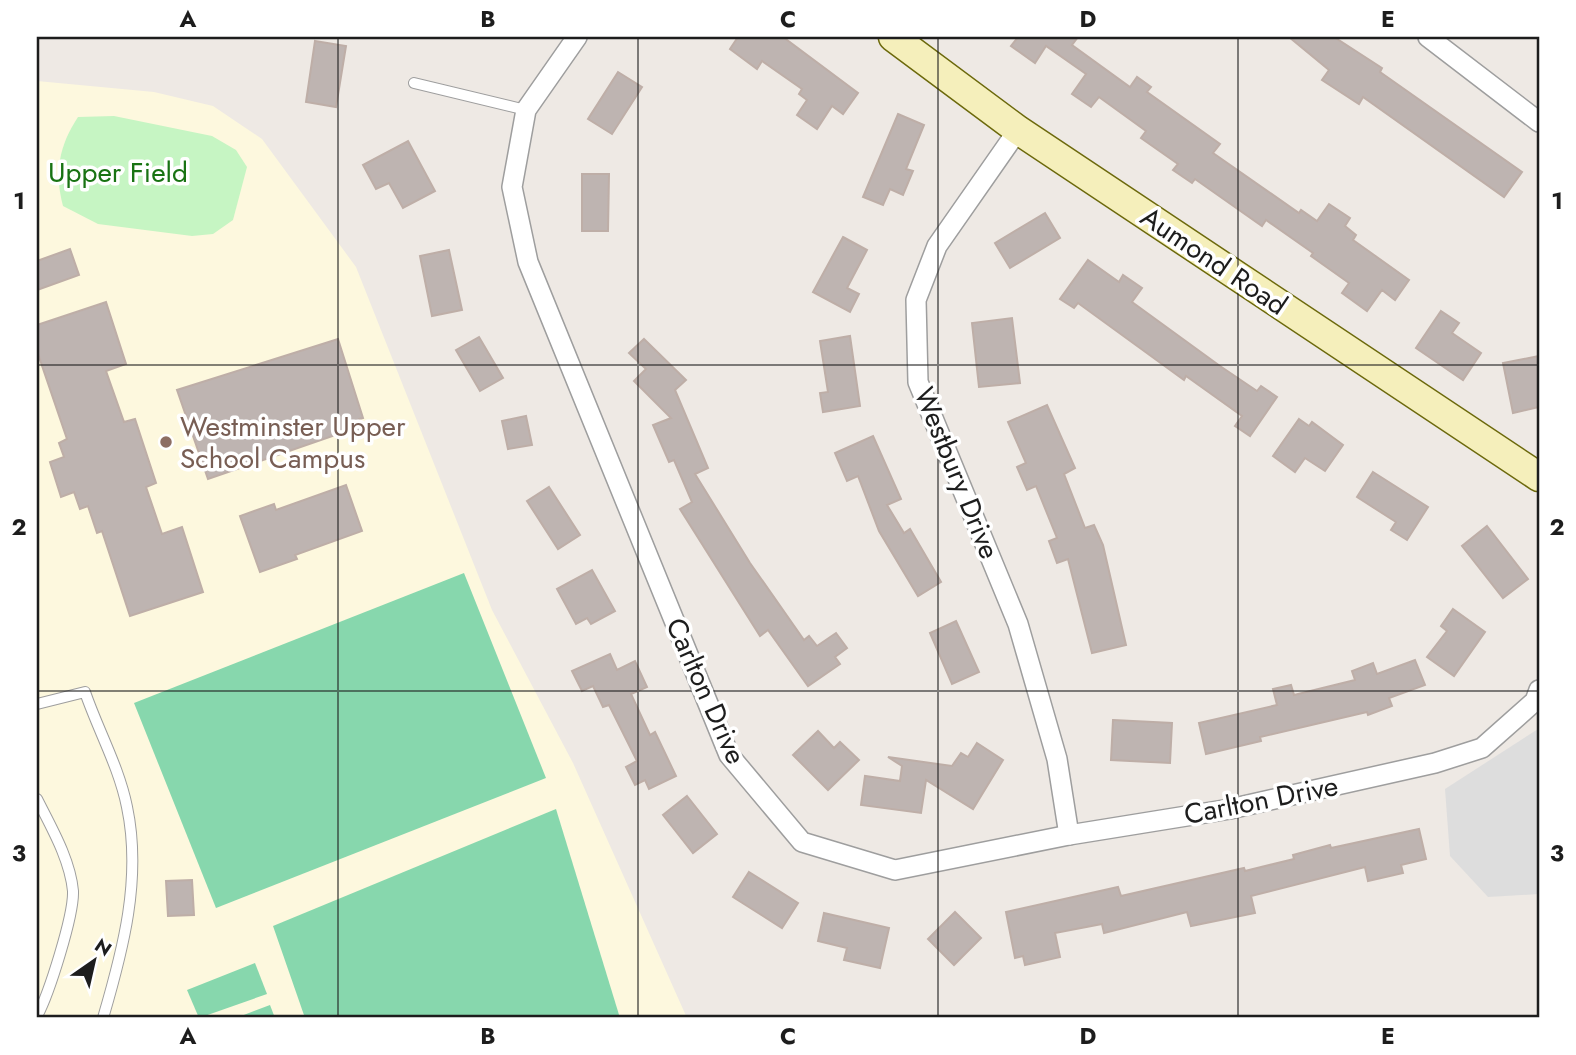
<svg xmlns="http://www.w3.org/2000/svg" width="1576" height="1055" viewBox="0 0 1576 1055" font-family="Jost,sans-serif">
	<rect width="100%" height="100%" fill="#eee9e4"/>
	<path fill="#fdf8de" d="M 37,81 L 154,92 L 213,106 L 262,139 L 356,267 L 492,610 L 573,763 L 687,1018 L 37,1018 Z"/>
	<path fill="#c6f5c3" d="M 114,116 L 212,136 L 236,150 L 247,167 L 233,220 L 213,234 L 192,236 L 98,224 L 63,206 C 54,172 59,146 78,117 Z"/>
	<g fill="#87d7ad">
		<path d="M 464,573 L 546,778 L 216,908 L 134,703 Z"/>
		<path d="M 556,809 L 620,1018 L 305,1018 L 273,926 Z"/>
		<path d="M 255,963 L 267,994 L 199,1018 L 187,990 Z"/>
		<path d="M 270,1005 L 275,1018 L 236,1018 Z"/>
	</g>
	<path fill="#ddd" d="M 1538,729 L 1539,894 L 1488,897 L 1450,856 L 1445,789 Z"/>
	<g fill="#beb4b1" stroke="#beaea7" stroke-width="2">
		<path d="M 738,37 L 783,37 L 858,93 L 843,114 L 832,106 L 817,129 L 797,115 L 807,100 L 799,94 L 802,89 L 762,61 L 757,69 L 730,49 Z"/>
		<path d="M 1018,37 L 1078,37 L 1072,45 L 1130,87 L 1137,77 L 1151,87 L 1147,92 L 1220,144 L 1213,153 L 1299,213 L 1301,210 L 1317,221 L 1329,204 L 1350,218 L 1345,226 L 1356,235 L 1353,240 L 1409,280 L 1395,300 L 1382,290 L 1367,311 L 1342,293 L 1349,283 L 1311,256 L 1313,253 L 1266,220 L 1262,226 L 1195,179 L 1192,183 L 1173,170 L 1178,164 L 1141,138 L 1146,131 L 1099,97 L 1091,107 L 1072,94 L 1086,74 L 1046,46 L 1035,63 L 1011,46 Z"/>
		<path d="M 1289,37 L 1334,37 L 1382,68 L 1380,72 L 1522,172 L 1504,197 L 1363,97 L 1359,104 L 1322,80 L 1329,70 Z"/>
		<path d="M 315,41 L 346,46 L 336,107 L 306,102 Z"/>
		<path d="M 618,72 L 642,87 L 612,134 L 588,119 Z"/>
		<path d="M 898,114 L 924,125 L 906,169 L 913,171 L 903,195 L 890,189 L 883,205 L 863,197 Z"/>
		<path d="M 408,141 L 435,191 L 403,208 L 389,183 L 376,189 L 363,165 Z"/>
		<path d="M 582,174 L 609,174 L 608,231 L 582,231 Z"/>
		<path d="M 1045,213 L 1060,238 L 1010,268 L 995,243 Z"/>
		<path d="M 843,237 L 867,250 L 847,288 L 859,294 L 850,312 L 813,292 Z"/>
		<path d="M 70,249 L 79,275 L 37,290 L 37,261 Z"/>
		<path d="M 449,250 L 462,310 L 432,316 L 420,256 Z"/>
		<path d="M 1088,260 L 1119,282 L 1123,275 L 1142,288 L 1132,302 L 1220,366 L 1257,391 L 1261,386 L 1277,397 L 1250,436 L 1235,426 L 1242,416 L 1186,376 L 1184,380 L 1078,303 L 1074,308 L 1060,299 Z"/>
		<path d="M 106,302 L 126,364 L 106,371 L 124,422 L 135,419 L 156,483 L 146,487 L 162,534 L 182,527 L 203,592 L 130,616 L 102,531 L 97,533 L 88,506 L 80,509 L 74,492 L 61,497 L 50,462 L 64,457 L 59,443 L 67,439 L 37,351 L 37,325 Z"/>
		<path d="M 1441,311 L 1459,323 L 1452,333 L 1481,353 L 1463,380 L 1416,348 Z"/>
		<path d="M 1012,318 L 1020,383 L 979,387 L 972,323 Z"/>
		<path d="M 850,336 L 860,406 L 823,412 L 820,393 L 828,392 L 820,341 Z"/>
		<path d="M 479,337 L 503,378 L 480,391 L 456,350 Z"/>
		<path d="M 338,339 L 363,418 L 359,419 L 363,430 L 342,437 L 341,433 L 208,479 L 177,390 Z"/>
		<path d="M 644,339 L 686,380 L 675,390 L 708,468 L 695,474 L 750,563 L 804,640 L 809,636 L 817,646 L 836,633 L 847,648 L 835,657 L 840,664 L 808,686 L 768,630 L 760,636 L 680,509 L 692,502 L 674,460 L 669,462 L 653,425 L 671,418 L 634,381 L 646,369 L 629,353 Z"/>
		<path d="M 1539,356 L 1539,407 L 1513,413 L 1503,363 Z"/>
		<path d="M 1047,405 L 1075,468 L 1064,474 L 1085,528 L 1094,525 L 1103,545 L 1126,645 L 1092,653 L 1068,559 L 1057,563 L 1049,541 L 1057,538 L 1036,486 L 1027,490 L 1017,467 L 1026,463 L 1008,422 Z"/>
		<path d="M 526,416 L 532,445 L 508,449 L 502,421 Z"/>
		<path d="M 1299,419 L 1309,426 L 1312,422 L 1343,445 L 1325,471 L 1305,458 L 1295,472 L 1273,456 Z"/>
		<path d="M 873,436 L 901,499 L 887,505 L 904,533 L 910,529 L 941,582 L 918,596 L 879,531 L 858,476 L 847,481 L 835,453 Z"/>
		<path d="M 1373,472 L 1428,507 L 1407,540 L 1391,530 L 1396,522 L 1357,497 Z"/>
		<path d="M 346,485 L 362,531 L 295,555 L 297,559 L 260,572 L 240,516 L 274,504 L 276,510 Z"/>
		<path d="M 549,487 L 580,535 L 558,549 L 527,501 Z"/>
		<path d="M 1487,526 L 1528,579 L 1503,598 L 1462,546 Z"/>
		<path d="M 592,570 L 615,611 L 591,624 L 587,618 L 576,624 L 557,589 Z"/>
		<path d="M 1453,609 L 1485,632 L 1454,676 L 1427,657 L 1447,631 L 1441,626 Z"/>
		<path d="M 956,621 L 979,672 L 952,684 L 930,633 Z"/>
		<path d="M 610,654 L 617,670 L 635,661 L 647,687 L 631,694 L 650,735 L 655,732 L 676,776 L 649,789 L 645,780 L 635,785 L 626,767 L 637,761 L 609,705 L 603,707 L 593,686 L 582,691 L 572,671 Z"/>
		<path d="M 1415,660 L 1425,685 L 1389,698 L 1392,706 L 1368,715 L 1367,712 L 1260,737 L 1261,741 L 1206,754 L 1199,723 L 1277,705 L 1273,689 L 1291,685 L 1294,695 L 1355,680 L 1352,671 L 1373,663 L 1377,674 Z"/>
		<path d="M 1113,720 L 1172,723 L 1170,763 L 1111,760 Z"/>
		<path d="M 818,731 L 834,748 L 840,742 L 859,760 L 828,790 L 793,755 Z"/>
		<path d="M 977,743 L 1003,760 L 973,809 L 926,780 L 921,813 L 861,805 L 865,776 L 900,781 L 902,766 L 888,757 L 952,766 L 961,753 L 968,757 Z"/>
		<path d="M 687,796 L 717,834 L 693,853 L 663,815 Z"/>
		<path d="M 1419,829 L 1426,859 L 1401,865 L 1403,873 L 1368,881 L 1365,867 L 1251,896 L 1255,913 L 1191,926 L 1187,912 L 1104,933 L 1102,924 L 1055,933 L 1060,957 L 1025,965 L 1023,956 L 1015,958 L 1006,912 L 1118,887 L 1121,896 L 1244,868 L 1245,871 L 1294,859 L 1293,855 L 1330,845 L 1331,848 Z"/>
		<path d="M 749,872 L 798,903 L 782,928 L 733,897 Z"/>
		<path d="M 192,880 L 194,915 L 168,916 L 166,881 Z"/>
		<path d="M 955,912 L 981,938 L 954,965 L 928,939 Z"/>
		<path d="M 824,913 L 889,928 L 880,968 L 844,960 L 847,948 L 818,941 Z"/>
	</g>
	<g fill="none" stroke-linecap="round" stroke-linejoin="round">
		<g stroke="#9e9e9e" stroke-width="12">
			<g id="lane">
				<path d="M 414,83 L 526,110"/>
				<path d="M 37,704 L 85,692 C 98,730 119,767 127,807 C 142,878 123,950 103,1018"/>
				<path d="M 37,799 C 51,827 70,859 73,891 C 74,915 49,994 37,1016"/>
			</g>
		</g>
		<g stroke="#9e9e9e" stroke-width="22">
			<g id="street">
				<path d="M 577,37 L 526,110 L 512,187 L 528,262 L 729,755 L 802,842 L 895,870 L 1069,835 L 1230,809 L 1435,763 L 1482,748 L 1535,701 L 1539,690"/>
				<path d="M 1428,37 L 1539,122"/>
				<path d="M 1018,130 L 937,246 L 916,300 L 918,382 L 1018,624 L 1057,759 L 1069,835"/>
			</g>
		</g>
		<g stroke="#6c690c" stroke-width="31">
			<path id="secondary" d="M 893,37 L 1018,130 L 1539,477"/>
		</g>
		<use href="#lane" stroke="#fff" stroke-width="10"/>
		<use href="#street" stroke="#fff" stroke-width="19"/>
		<use href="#secondary" stroke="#f5efbb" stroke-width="28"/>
	</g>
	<path fill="none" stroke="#1d1d1d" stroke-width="2" stroke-opacity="0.55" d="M 338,37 L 338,1018M 638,37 L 638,1018M 938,37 L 938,1018M 1238,37 L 1238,1018M 37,365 L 1539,365M 37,691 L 1539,691"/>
	<circle fill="#8d6e63" stroke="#fff" stroke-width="2.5" cx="166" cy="442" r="7"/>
	<g text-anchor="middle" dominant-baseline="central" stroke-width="7" stroke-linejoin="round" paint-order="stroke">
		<g font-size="28" fill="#197313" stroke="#fff">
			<text x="118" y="172">Upper Field</text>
		</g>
		<g font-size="28" fill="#1d1d1d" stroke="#fff">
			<text transform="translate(1214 261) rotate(34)">Aumond Road</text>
			<text transform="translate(957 473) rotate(68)">Westbury Drive</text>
			<text transform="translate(706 691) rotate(66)">Carlton Drive</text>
			<text transform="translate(1261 800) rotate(-11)">Carlton Drive</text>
		</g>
		<g font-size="28" fill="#785e54" stroke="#fff" text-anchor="start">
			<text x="180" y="426">Westminster Upper<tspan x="180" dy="32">School Campus</tspan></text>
		</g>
	</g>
	<rect width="1576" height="1055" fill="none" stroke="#ffffff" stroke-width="77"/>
	<g transform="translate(94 961) rotate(34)" stroke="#ffffff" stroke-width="5" paint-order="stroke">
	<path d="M0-5L12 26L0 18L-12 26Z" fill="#1d1d1d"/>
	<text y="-10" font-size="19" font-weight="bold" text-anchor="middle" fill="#1d1d1d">N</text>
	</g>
	<rect x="38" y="38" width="1500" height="978" fill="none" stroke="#1d1d1d" stroke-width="2.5"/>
	<g font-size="23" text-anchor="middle" font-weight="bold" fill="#1d1d1d">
		<text x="188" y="27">A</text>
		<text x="488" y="27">B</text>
		<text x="788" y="27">C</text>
		<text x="1088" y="27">D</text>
		<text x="1388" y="27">E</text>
		<text x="19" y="209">1</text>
		<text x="1557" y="209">1</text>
		<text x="19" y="535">2</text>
		<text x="1557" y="535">2</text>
		<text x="19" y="861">3</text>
		<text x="1557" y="861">3</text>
		<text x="188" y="1044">A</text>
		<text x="488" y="1044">B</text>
		<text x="788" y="1044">C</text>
		<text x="1088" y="1044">D</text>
		<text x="1388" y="1044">E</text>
	</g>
</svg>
